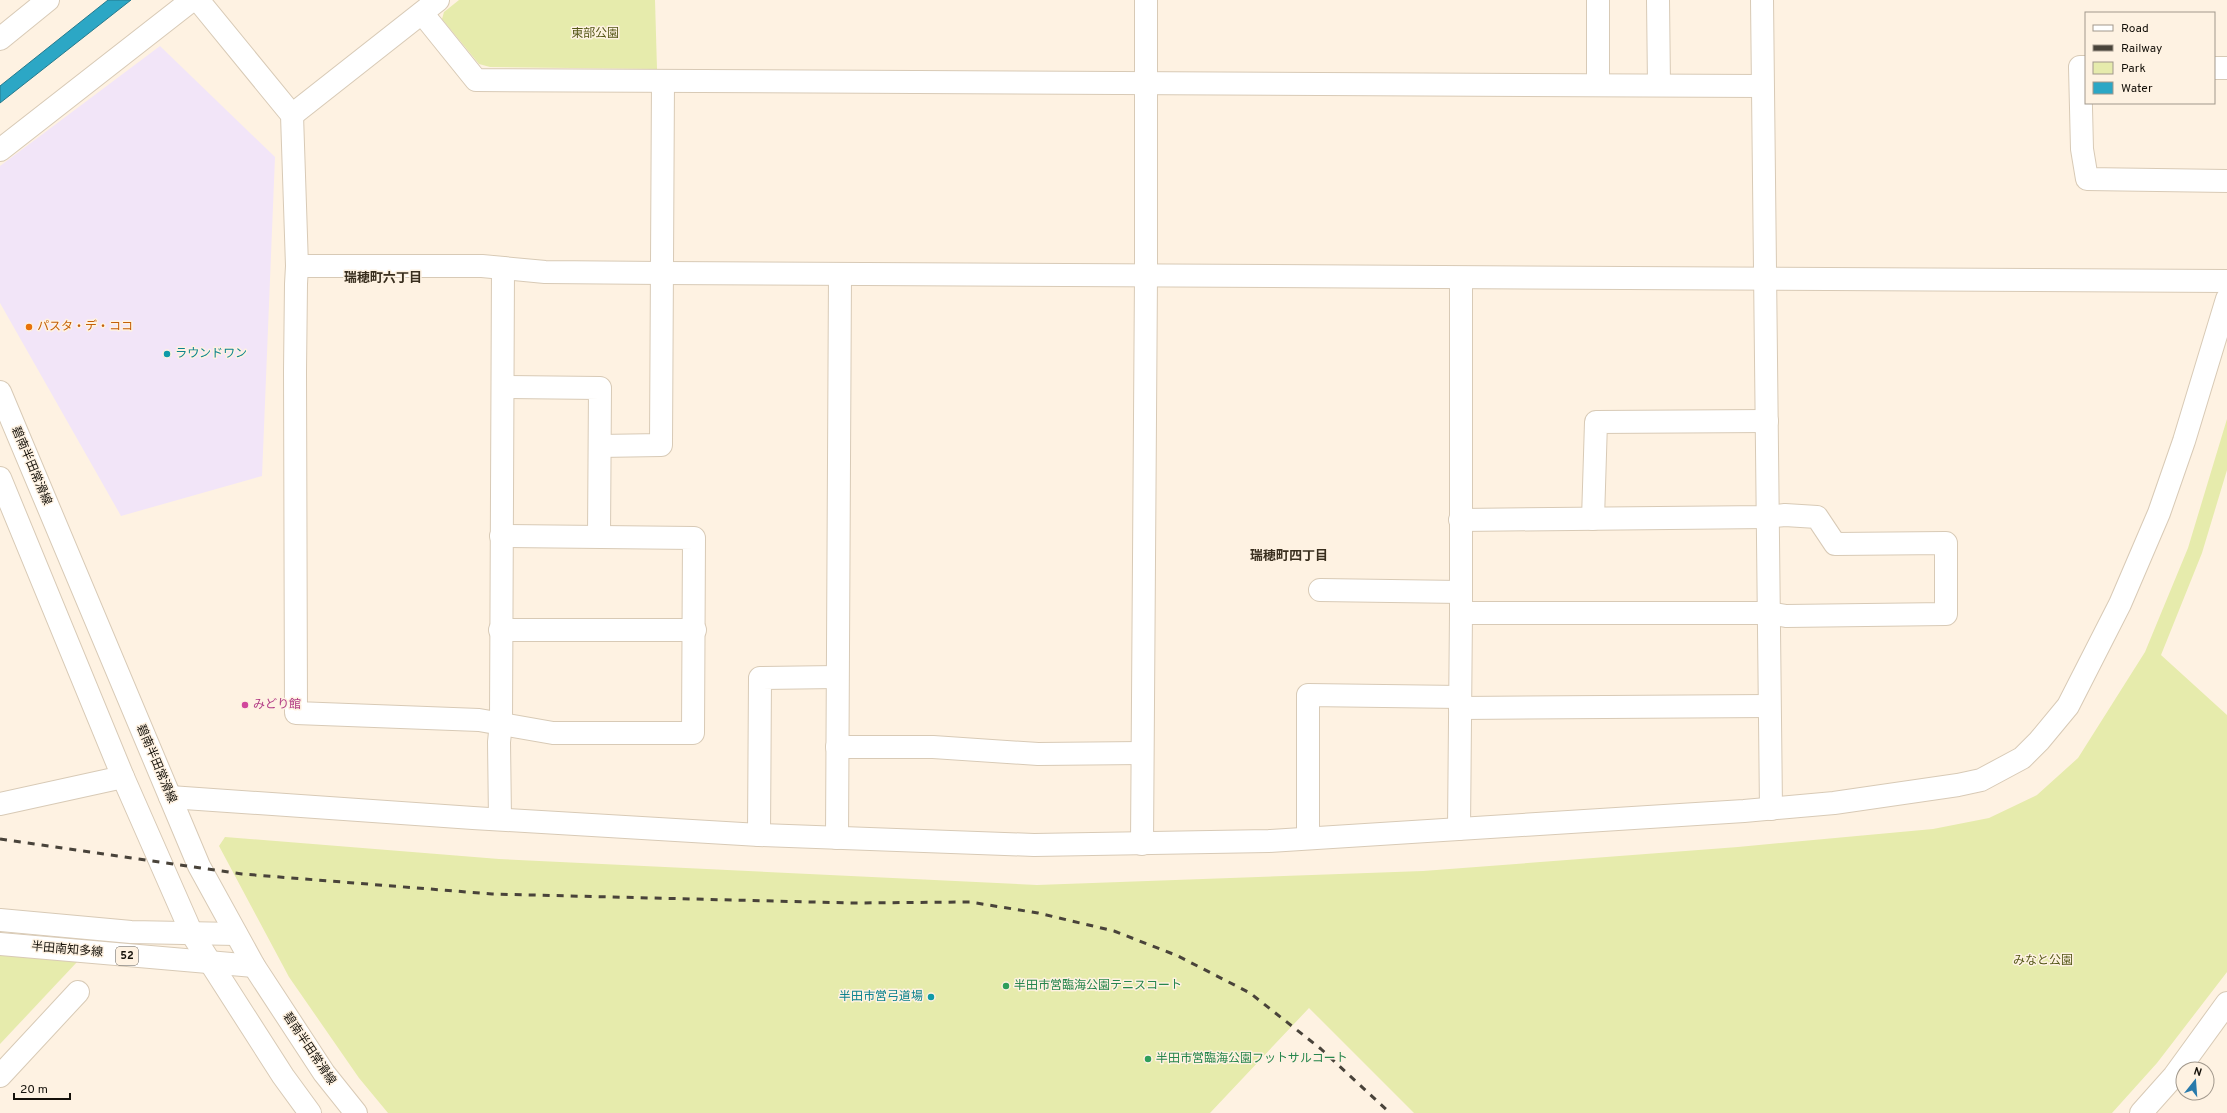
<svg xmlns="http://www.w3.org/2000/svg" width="2227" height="1113" viewBox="0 0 2227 1113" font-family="Overpass,'Noto Sans JP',sans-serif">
	<rect width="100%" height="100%" fill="#fef2e2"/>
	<path fill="#f2e5f8" d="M 160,46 L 275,157 L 262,476 L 121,516 L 0,303 L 0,166 Z"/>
	<g fill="#e6ebac">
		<path d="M 459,0 L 655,0 L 657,69 L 490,67 L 479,64 L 442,19 L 444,12 Z"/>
		<path d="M 2227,419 L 2227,470 L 2202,553 L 2161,655 L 2227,715 L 2227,972 L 2157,1063 L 2112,1113 L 1414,1113 L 1309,1008 L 1210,1113 L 388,1113 L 359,1078 L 289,977 L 219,846 L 225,837 L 499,859 L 1037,885 L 1423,871 L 1738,847 L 1933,829 L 1989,818 L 2037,795 L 2078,758 L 2145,652 L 2188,548 Z"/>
		<path d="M 0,955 L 77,962 L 0,1044 Z"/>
	</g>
	<path fill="#2ca7c5" stroke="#257a8d" d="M 108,0 L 131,0 L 0,103 L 0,86 Z"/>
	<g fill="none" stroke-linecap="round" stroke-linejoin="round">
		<g stroke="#d8cab6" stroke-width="24">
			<g id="minor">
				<path d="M 198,0 L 292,115 L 297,266 L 296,284 L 295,371 L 296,713 L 479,720 L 553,733 L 693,733 L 694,538 L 501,536"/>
				<path d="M 1598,0 L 1598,85"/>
				<path d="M 1658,0 L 1659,85"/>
				<path d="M 1762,0 L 1771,809"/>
				<path d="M 422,13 L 476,80 L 1762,86"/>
				<path d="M 0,39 L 48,0"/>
				<path d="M 2086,67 L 2080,67 L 2082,149 L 2087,179 L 2227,181"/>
				<path d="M 2214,68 L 2227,68"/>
				<path d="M 292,115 L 438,0"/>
				<path d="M 0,150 L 192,0"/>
				<path d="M 297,266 L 482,266 L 545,272 L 662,273 L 2227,281"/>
				<path d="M 503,387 L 600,388 L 599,536"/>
				<path d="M 600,446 L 661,445 L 663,81"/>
				<path d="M 1593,519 L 1596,422 L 1767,421"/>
				<path d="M 1460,520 L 1767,517 L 1785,515 L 1817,517 L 1835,544 L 1946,543 L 1946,614 L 1786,616 L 1769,613 L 1461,613"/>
				<path d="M 1320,590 L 1461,592"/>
				<path d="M 500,630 L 695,630"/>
				<path d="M 1460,708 L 1769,706"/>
				<path d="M 837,747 L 933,747 L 1038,754 L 1142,753"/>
				<path d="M 170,797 L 473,818 L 759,835 L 1034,845 L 1269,841 L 1744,811 L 1834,803 L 1958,785 L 1981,780 L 2022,758 L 2039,741 L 2068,706 L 2120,604 L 2159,513 L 2184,441 L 2227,299"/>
				<path d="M 0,804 L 123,777"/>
				<path d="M 500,819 L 499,742 L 501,723 L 503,268"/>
				<path d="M 1459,829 L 1461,613 L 1461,278"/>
				<path d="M 759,835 L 760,678 L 837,677"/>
				<path d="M 837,838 L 840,274"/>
				<path d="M 1308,838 L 1308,695 L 1460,697"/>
				<path d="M 1142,844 L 1146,275 L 1146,0"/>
				<path d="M 0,1076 L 78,992"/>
				<path d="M 2141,1113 L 2174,1076 L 2227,1003"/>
			</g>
		</g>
		<g stroke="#d8cab6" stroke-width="24">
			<g id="major">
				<path d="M 0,392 L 199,866 L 254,966 L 324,1073 L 356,1113"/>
				<path d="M 0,478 L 123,777 L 192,934 L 283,1076 L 310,1113"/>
				<path d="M 0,920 L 131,932 L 236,934"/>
				<path d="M 0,944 L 254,966"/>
			</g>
		</g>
		<use href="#minor" stroke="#fff" stroke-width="22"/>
		<use href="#major" stroke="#fff" stroke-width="22"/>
		<path stroke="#49433a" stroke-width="3" stroke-dasharray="7 7" stroke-linecap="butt" d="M 0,839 L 242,874 L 492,894 L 852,903 L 970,902 L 1038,913 L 1114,931 L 1178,956 L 1250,993 L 1321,1049 L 1390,1113"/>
	</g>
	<circle fill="#e8710a" stroke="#fef2e2" stroke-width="1.5" cx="29" cy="327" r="4"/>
	<g fill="#0f9aa8" stroke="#fef2e2" stroke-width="1.5">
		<circle cx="167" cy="354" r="4"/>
		<circle cx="931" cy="997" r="4"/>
	</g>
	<circle fill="#d1479c" stroke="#fef2e2" stroke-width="1.5" cx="245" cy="705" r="4"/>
	<g fill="#2e9e5b" stroke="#fef2e2" stroke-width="1.5">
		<circle cx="1006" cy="986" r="4"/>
		<circle cx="1148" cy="1059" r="4"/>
	</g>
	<g text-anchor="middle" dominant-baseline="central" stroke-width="3" stroke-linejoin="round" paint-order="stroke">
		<rect fill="#fef2e2" stroke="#5b544b" stroke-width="1" x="116" y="947" width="22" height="18" rx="3"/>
		<g font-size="11" font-weight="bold" fill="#15110a">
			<text x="127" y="956">52</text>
		</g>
		<g font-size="12" fill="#555717" stroke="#fef2e2">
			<text x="595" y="34">東部公園</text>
			<text x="2043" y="961">みなと公園</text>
		</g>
		<g font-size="12" fill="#c56008" stroke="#fef2e2" text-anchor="start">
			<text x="37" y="327">パスタ・デ・ココ</text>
		</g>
		<g font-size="12" fill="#0d838f" stroke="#fef2e2" text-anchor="start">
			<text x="175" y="354">ラウンドワン</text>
			<text x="923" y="997" text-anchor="end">半田市営弓道場</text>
		</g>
		<g font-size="12" fill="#15110a" stroke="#fef2e2">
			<text transform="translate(31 466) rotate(67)">碧南半田常滑線</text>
			<text transform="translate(156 764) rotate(67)">碧南半田常滑線</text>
			<text transform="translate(67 950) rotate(5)">半田南知多線</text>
			<text transform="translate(309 1049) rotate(56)">碧南半田常滑線</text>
		</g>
		<g font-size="12" fill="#b23c85" stroke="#fef2e2" text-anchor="start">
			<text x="253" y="705">みどり館</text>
		</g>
		<g font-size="12" fill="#27864d" stroke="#fef2e2" text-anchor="start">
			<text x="1014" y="986">半田市営臨海公園テニスコート</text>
			<text x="1156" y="1059">半田市営臨海公園フットサルコート</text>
		</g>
		<g font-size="13" font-weight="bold" fill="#392e1e" stroke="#fef2e2">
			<text x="383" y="279">瑞穂町六丁目</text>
			<text x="1289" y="557">瑞穂町四丁目</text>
		</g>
	</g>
	<rect x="2085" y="12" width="130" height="92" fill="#fef2e2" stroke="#a1988c"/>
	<rect x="2093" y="25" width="20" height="6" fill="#ffffff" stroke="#a1988c"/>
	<text x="2121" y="32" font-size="12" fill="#15110a">Road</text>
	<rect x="2093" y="45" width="20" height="6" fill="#49433a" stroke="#a1988c"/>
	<text x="2121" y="52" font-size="12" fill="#15110a">Railway</text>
	<rect x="2093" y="62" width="20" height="12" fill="#e6ebac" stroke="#a1988c"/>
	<text x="2121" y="72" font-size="12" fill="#15110a">Park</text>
	<rect x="2093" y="82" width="20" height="12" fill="#2ca7c5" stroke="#a1988c"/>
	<text x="2121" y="92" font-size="12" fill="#15110a">Water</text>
	<g transform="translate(2195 1081) rotate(17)"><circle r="19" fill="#fef2e2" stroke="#a1988c"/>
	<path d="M0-3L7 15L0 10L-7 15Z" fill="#287aab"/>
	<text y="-6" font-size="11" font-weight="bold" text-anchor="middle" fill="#15110a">N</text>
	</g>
	<path d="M14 1093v6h56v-6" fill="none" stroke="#15110a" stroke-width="2"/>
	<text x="20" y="1093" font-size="12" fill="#15110a" stroke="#fef2e2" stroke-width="3" paint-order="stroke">20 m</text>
</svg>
